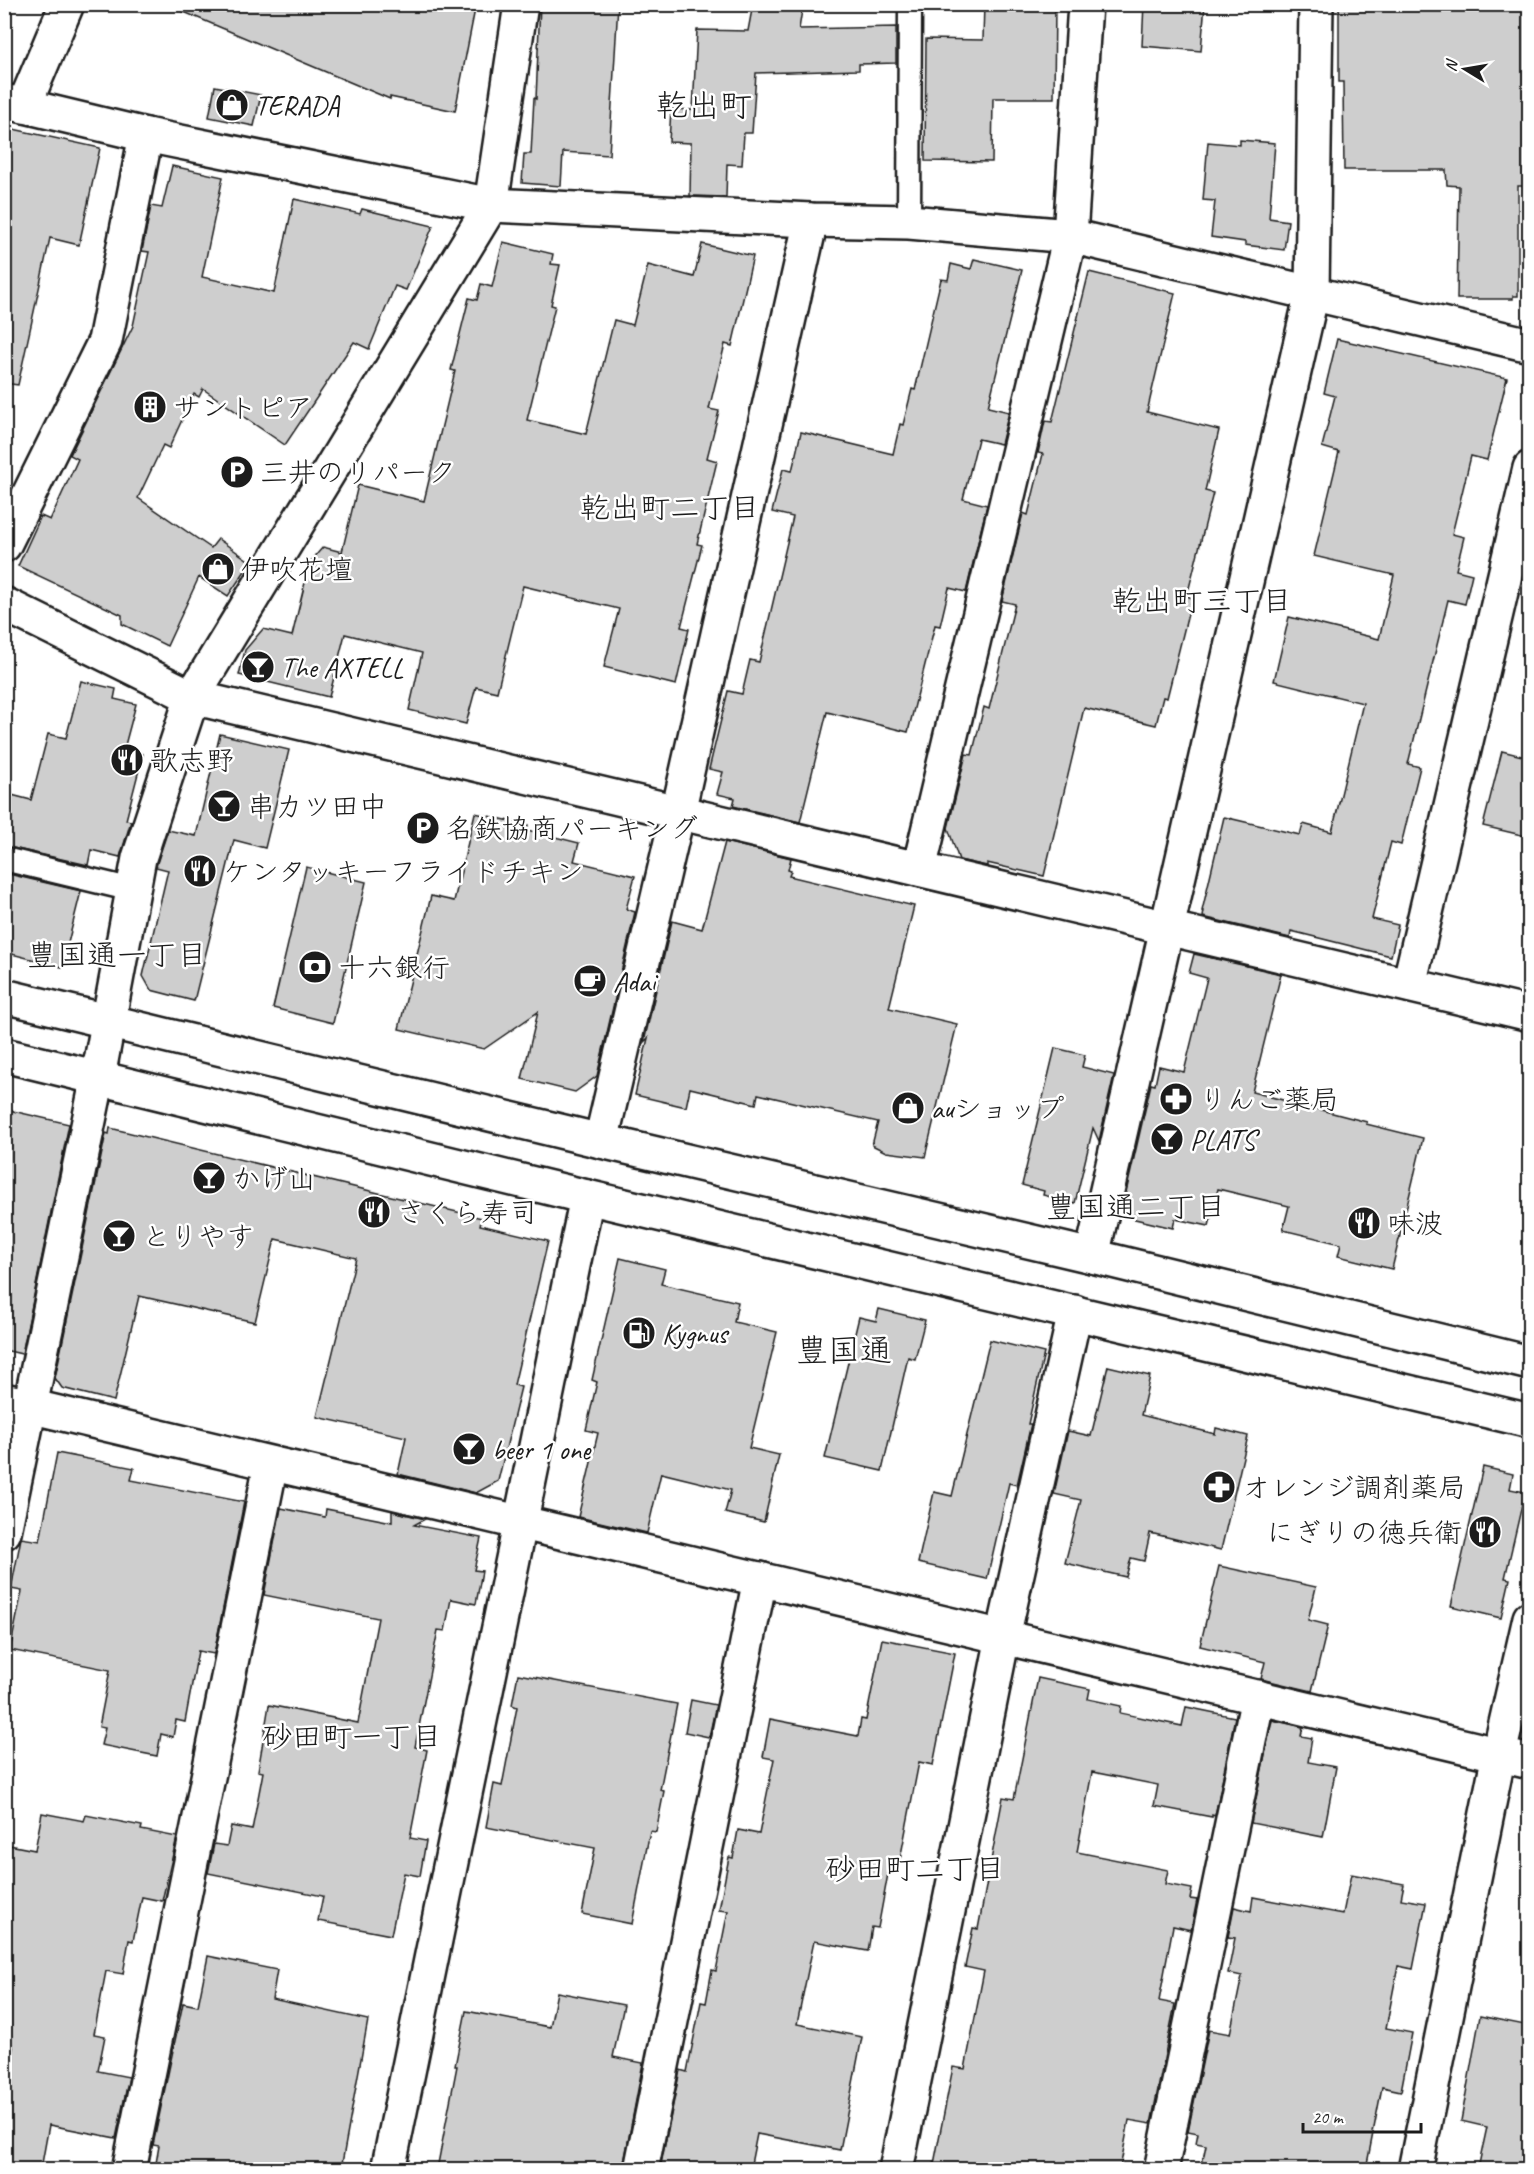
<svg xmlns="http://www.w3.org/2000/svg" width="1534" height="2174" viewBox="0 0 1534 2174" font-family="Caveat,'Klee One',sans-serif">
	<rect width="100%" height="100%" fill="#fff"/>
	<filter id="ink" filterUnits="userSpaceOnUse"><feTurbulence type="fractalNoise" baseFrequency=".0167" numOctaves="2"/><feDisplacementMap in="SourceGraphic" scale="12" xChannelSelector="R" yChannelSelector="G"/><feConvolveMatrix kernelMatrix="1 2 1 2 8 2 1 2 1" color-interpolation-filters="sRGB"/></filter>
	<g filter="url(#ink)">
		<g fill="#cecece" stroke="#1c1c1c" stroke-width="1.5">
			<path d="M 165,4 L 476,4 L 455,111 L 390,97 L 390,99 Z"/>
			<path d="M 540,4 L 618,4 L 609,155 L 563,152 L 561,186 L 522,183 L 524,154 L 531,154 L 534,98 L 536,99 Z"/>
			<path d="M 753,4 L 803,4 L 799,29 L 896,27 L 896,63 L 859,64 L 859,70 L 756,73 L 752,133 L 744,133 L 742,165 L 727,164 L 726,197 L 690,196 L 691,143 L 669,142 L 671,109 L 693,110 L 697,30 L 748,31 Z"/>
			<path d="M 984,4 L 1055,4 L 1054,98 L 993,98 L 992,162 L 925,161 L 926,39 L 983,40 Z"/>
			<path d="M 1144,4 L 1205,4 L 1201,51 L 1142,46 Z"/>
			<path d="M 1339,4 L 1530,8 L 1530,186 L 1518,186 L 1518,296 L 1513,296 L 1513,299 L 1457,299 L 1459,186 L 1447,185 L 1446,170 L 1344,170 L 1343,82 L 1339,82 Z"/>
			<path d="M 215,86 L 261,95 L 254,126 L 209,117 Z"/>
			<path d="M 4,127 L 100,148 L 79,245 L 50,238 L 18,385 L 4,383 Z"/>
			<path d="M 1240,140 L 1275,143 L 1269,218 L 1288,221 L 1284,250 L 1245,245 L 1245,242 L 1211,237 L 1215,201 L 1203,200 L 1208,142 L 1240,145 Z"/>
			<path d="M 172,166 L 223,177 L 202,277 L 274,293 L 294,199 L 360,214 L 362,209 L 433,226 L 406,290 L 395,286 L 369,349 L 354,342 L 285,445 L 203,389 L 199,397 L 194,394 L 169,448 L 163,445 L 138,498 L 211,548 L 218,539 L 251,562 L 228,596 L 199,577 L 167,646 L 122,624 L 122,615 L 18,566 L 41,516 L 50,520 L 78,459 L 70,455 L 133,326 L 149,252 L 142,251 L 151,206 L 162,208 Z"/>
			<path d="M 503,242 L 553,254 L 551,264 L 560,265 L 551,305 L 555,306 L 527,420 L 586,434 L 614,320 L 633,325 L 648,265 L 694,277 L 702,244 L 753,256 L 732,346 L 725,344 L 709,409 L 719,411 L 707,458 L 717,461 L 697,544 L 702,545 L 681,627 L 689,629 L 676,685 L 604,667 L 619,609 L 523,586 L 497,692 L 476,687 L 466,724 L 409,710 L 422,653 L 345,634 L 329,697 L 239,675 L 245,650 L 263,629 L 292,636 L 310,562 L 323,547 L 342,552 L 358,485 L 424,501 L 455,371 L 451,370 L 469,298 L 477,300 L 481,284 L 492,287 Z"/>
			<path d="M 974,259 L 1022,270 L 988,407 L 1009,412 L 1001,444 L 978,439 L 963,499 L 987,505 L 966,592 L 949,588 L 940,626 L 935,625 L 908,732 L 827,712 L 800,822 L 733,806 L 735,798 L 717,794 L 723,772 L 709,769 L 728,691 L 742,694 L 750,660 L 759,662 L 793,517 L 772,512 L 783,469 L 792,471 L 801,432 L 893,454 L 900,424 L 903,425 L 912,389 L 915,390 L 941,279 L 948,280 L 951,264 L 971,269 Z"/>
			<path d="M 1089,272 L 1175,293 L 1147,412 L 1219,430 L 1205,491 L 1213,493 L 1187,596 L 1192,598 L 1167,698 L 1163,697 L 1156,725 L 1084,708 L 1044,876 L 987,863 L 987,866 L 959,860 L 948,828 L 966,754 L 972,755 L 984,707 L 989,709 L 1015,604 L 1002,601 L 1023,513 L 1028,515 L 1043,454 L 1038,453 L 1045,421 L 1052,422 Z"/>
			<path d="M 1337,339 L 1507,378 L 1487,460 L 1471,456 L 1452,534 L 1464,537 L 1456,570 L 1472,574 L 1465,604 L 1448,600 L 1408,764 L 1420,767 L 1401,845 L 1391,842 L 1372,919 L 1398,925 L 1391,956 L 1291,931 L 1290,938 L 1203,917 L 1204,911 L 1202,911 L 1224,817 L 1300,835 L 1303,824 L 1332,832 L 1363,703 L 1274,681 L 1289,617 L 1379,639 L 1394,575 L 1314,556 L 1339,452 L 1322,447 L 1335,396 L 1324,393 Z"/>
			<path d="M 81,681 L 116,689 L 114,699 L 136,704 L 124,749 L 143,754 L 126,820 L 131,821 L 120,857 L 91,850 L 88,865 L 4,846 L 4,793 L 31,800 L 48,734 L 66,738 Z"/>
			<path d="M 220,734 L 289,750 L 265,848 L 234,840 L 194,1001 L 151,990 L 143,976 L 168,870 L 156,867 L 157,863 L 168,830 L 196,836 Z"/>
			<path d="M 1502,751 L 1530,758 L 1530,837 L 1483,826 Z"/>
			<path d="M 475,813 L 528,825 L 527,830 L 579,843 L 574,861 L 635,876 L 626,909 L 635,912 L 597,1076 L 575,1092 L 522,1079 L 538,1012 L 484,1049 L 399,1029 L 431,896 L 454,901 Z"/>
			<path d="M 725,842 L 791,858 L 788,870 L 791,871 L 789,876 L 914,906 L 889,1008 L 957,1024 L 925,1157 L 886,1152 L 872,1145 L 878,1122 L 758,1094 L 756,1104 L 690,1088 L 686,1107 L 635,1095 L 648,1038 L 644,1042 L 672,921 L 702,929 Z"/>
			<path d="M 306,867 L 366,882 L 333,1023 L 273,1008 Z"/>
			<path d="M 4,873 L 81,891 L 62,967 L 4,952 Z"/>
			<path d="M 1194,954 L 1281,974 L 1252,1092 L 1367,1122 L 1366,1124 L 1423,1138 L 1392,1269 L 1338,1256 L 1341,1244 L 1283,1230 L 1289,1206 L 1218,1189 L 1209,1226 L 1175,1219 L 1173,1228 L 1131,1218 L 1124,1201 L 1151,1084 L 1155,1085 L 1159,1066 L 1184,1072 L 1207,978 L 1189,973 Z"/>
			<path d="M 1055,1048 L 1085,1055 L 1082,1067 L 1114,1075 L 1099,1141 L 1093,1128 L 1075,1203 L 1043,1195 L 1044,1191 L 1022,1185 Z"/>
			<path d="M 4,1109 L 69,1124 L 22,1354 L 4,1350 Z"/>
			<path d="M 110,1128 L 482,1218 L 480,1225 L 548,1241 L 514,1385 L 521,1387 L 498,1481 L 476,1493 L 398,1474 L 406,1437 L 317,1417 L 356,1258 L 275,1239 L 255,1322 L 139,1296 L 114,1401 L 62,1388 L 55,1378 L 106,1133 L 109,1134 Z"/>
			<path d="M 620,1258 L 665,1269 L 661,1284 L 738,1302 L 734,1322 L 777,1332 L 749,1448 L 779,1455 L 764,1522 L 725,1513 L 731,1490 L 661,1473 L 647,1533 L 578,1517 L 598,1433 L 586,1430 L 597,1382 L 592,1380 Z"/>
			<path d="M 879,1309 L 925,1320 L 915,1359 L 908,1357 L 882,1471 L 825,1458 L 859,1317 L 876,1321 Z"/>
			<path d="M 990,1340 L 1044,1353 L 1028,1424 L 1031,1424 L 1017,1485 L 1009,1483 L 987,1579 L 918,1563 L 934,1492 L 952,1496 Z"/>
			<path d="M 1108,1366 L 1150,1376 L 1141,1415 L 1215,1434 L 1216,1428 L 1248,1436 L 1221,1550 L 1150,1533 L 1144,1561 L 1131,1558 L 1126,1577 L 1065,1563 L 1081,1500 L 1054,1494 L 1068,1431 L 1091,1436 Z"/>
			<path d="M 57,1453 L 134,1468 L 131,1480 L 244,1502 L 214,1654 L 198,1651 L 185,1722 L 176,1720 L 173,1737 L 161,1734 L 157,1756 L 101,1745 L 105,1728 L 99,1727 L 110,1670 L 10,1650 L 22,1591 L 11,1589 L 21,1538 L 40,1541 Z"/>
			<path d="M 1483,1467 L 1513,1474 L 1510,1489 L 1525,1492 L 1505,1578 L 1510,1579 L 1501,1618 L 1451,1606 Z"/>
			<path d="M 281,1508 L 325,1517 L 326,1509 L 392,1522 L 392,1511 L 425,1519 L 414,1525 L 481,1538 L 474,1570 L 482,1571 L 476,1604 L 451,1599 L 445,1631 L 438,1630 L 415,1747 L 427,1750 L 410,1838 L 426,1841 L 420,1876 L 404,1873 L 391,1935 L 318,1921 L 323,1896 L 208,1873 L 214,1844 L 227,1846 L 231,1826 L 252,1830 L 263,1772 L 258,1771 L 269,1705 L 358,1723 L 378,1618 L 264,1595 Z"/>
			<path d="M 1219,1566 L 1316,1587 L 1308,1620 L 1328,1625 L 1312,1691 L 1261,1679 L 1265,1662 L 1200,1646 Z"/>
			<path d="M 882,1639 L 955,1653 L 933,1765 L 919,1762 L 899,1865 L 890,1863 L 878,1928 L 872,1927 L 868,1951 L 814,1941 L 797,2024 L 862,2037 L 840,2150 L 757,2134 L 750,2169 L 660,2169 L 680,2070 L 687,2072 L 701,2002 L 706,2003 L 712,1970 L 716,1971 L 728,1911 L 719,1910 L 729,1857 L 733,1858 L 738,1830 L 759,1834 L 774,1759 L 763,1757 L 770,1719 L 858,1736 L 861,1719 L 866,1720 Z"/>
			<path d="M 518,1674 L 677,1704 L 660,1790 L 664,1791 L 656,1832 L 650,1831 L 632,1924 L 582,1914 L 595,1848 L 486,1827 L 494,1784 L 502,1786 L 517,1707 L 512,1705 Z"/>
			<path d="M 1038,1678 L 1090,1689 L 1088,1699 L 1121,1706 L 1120,1713 L 1182,1726 L 1186,1707 L 1235,1717 L 1215,1816 L 1212,1815 L 1212,1817 L 1154,1806 L 1158,1785 L 1092,1772 L 1077,1852 L 1168,1870 L 1165,1884 L 1192,1889 L 1190,1899 L 1197,1900 L 1191,1930 L 1173,1926 L 1159,2001 L 1175,2004 L 1151,2124 L 1129,2120 L 1120,2169 L 933,2169 L 953,2067 L 965,2069 L 984,1971 L 965,1967 L 973,1928 L 978,1929 L 1003,1797 L 1014,1799 Z"/>
			<path d="M 691,1700 L 716,1705 L 709,1737 L 685,1732 Z"/>
			<path d="M 1272,1720 L 1303,1727 L 1301,1736 L 1312,1738 L 1308,1762 L 1336,1767 L 1323,1837 L 1251,1823 Z"/>
			<path d="M 42,1813 L 84,1821 L 86,1815 L 142,1826 L 141,1830 L 177,1837 L 162,1901 L 142,1897 L 133,1941 L 129,1940 L 123,1974 L 106,1971 L 94,2034 L 105,2036 L 98,2071 L 129,2077 L 116,2138 L 49,2125 L 41,2169 L 28,2169 L 4,2165 L 4,2092 L 13,2047 L 4,2045 L 4,1844 L 35,1850 Z"/>
			<path d="M 1351,1874 L 1404,1884 L 1401,1899 L 1426,1903 L 1413,1969 L 1398,1966 L 1386,2028 L 1412,2033 L 1401,2091 L 1382,2087 L 1366,2169 L 1201,2169 L 1206,2145 L 1196,2143 L 1198,2133 L 1188,2131 L 1209,2030 L 1230,2034 L 1242,1976 L 1228,1973 L 1235,1938 L 1228,1937 L 1234,1907 L 1251,1911 L 1253,1897 L 1343,1914 Z"/>
			<path d="M 208,1956 L 277,1970 L 272,1999 L 368,2020 L 341,2169 L 155,2169 L 159,2146 L 153,2145 L 183,2003 L 198,2006 Z"/>
			<path d="M 557,1992 L 624,2005 L 613,2057 L 643,2063 L 623,2169 L 437,2169 L 457,2066 L 455,2066 L 466,2011 L 550,2027 Z"/>
			<path d="M 1480,2016 L 1530,2026 L 1530,2169 L 1478,2169 L 1487,2127 L 1461,2121 Z"/>
		</g>
		<g fill="none" stroke-linecap="round" stroke-linejoin="round">
			<g stroke="#1c1c1c" stroke-width="27">
				<g id="service">
					<path d="M 909,222 L 910,4"/>
					<path d="M 4,859 L 133,890"/>
				</g>
			</g>
			<g stroke="#1c1c1c" stroke-width="38">
				<g id="minor">
					<path d="M 4,101 L 146,135 L 491,205 L 811,220 L 909,222 L 1070,236 L 1530,345"/>
					<path d="M 24,106 L 67,4"/>
					<path d="M 4,545 L 105,341 L 146,135"/>
					<path d="M 4,604 L 192,697 L 1530,1014"/>
					<path d="M 919,869 L 1070,236 L 1085,4"/>
					<path d="M 1409,985 L 1530,468"/>
					<path d="M 601,1141 L 678,812 L 811,220"/>
					<path d="M 1092,1256 L 1312,293 L 1316,4"/>
					<path d="M 4,1400 L 1530,1762"/>
					<path d="M 4,1532 L 98,1077 L 139,858 L 192,697 L 491,205 L 521,4"/>
					<path d="M 129,2170 L 271,1464"/>
					<path d="M 388,2170 L 587,1197"/>
					<path d="M 641,2170 L 760,1579"/>
					<path d="M 896,2170 L 1003,1637 L 1075,1312"/>
					<path d="M 1161,2170 L 1258,1697"/>
					<path d="M 1415,2170 L 1499,1754 L 1530,1618"/>
				</g>
			</g>
			<g stroke="#1c1c1c" stroke-width="38">
				<g id="tertiary">
					<path d="M 4,996 L 601,1141 L 1092,1256 L 1530,1363"/>
					<path d="M 4,1055 L 587,1197 L 1530,1421"/>
				</g>
			</g>
			<use href="#service" stroke="#fff" stroke-width="22"/>
			<use href="#minor" stroke="#fff" stroke-width="33"/>
			<use href="#tertiary" stroke="#fff" stroke-width="33"/>
		</g>
	</g>
	<defs>
		<g id="shop-disc" transform="scale(1.725)"><circle r="9.5" fill="#1c1c1c" stroke="#fff"/><path d="M-5-2.5h2.3a2.7 3.5 0 0 1 5.4 0H5L5.5 6h-11ZM-1.5-2.5h3a1.5 2.3 0 0 0-3 0Z" fill="#fff"/></g>
		<g id="building-disc" transform="scale(1.725)"><circle r="9.5" fill="#1c1c1c" stroke="#fff"/><path d="M-4-6H4V6H1V3H-1V6H-4ZM-2.5-4.3h1.7v1.8h-1.7ZM.8-4.3h1.7v1.8H.8ZM-2.5-1h1.7V.8h-1.7ZM.8-1h1.7V.8H.8Z" fill="#fff"/></g>
		<g id="parking-disc" transform="scale(1.725)"><circle r="9.5" fill="#1c1c1c" stroke="#fff"/><path d="M-3.5-5.5H1a3.5 3.5 0 0 1 0 7H-1V5.5H-3.5ZM-1-3.4V-.6H.8a1.4 1.4 0 0 0 0-2.8Z" fill="#fff"/></g>
		<g id="bar-disc" transform="scale(1.725)"><circle r="9.5" fill="#1c1c1c" stroke="#fff"/><path d="M-6-5H6L.8 .8V4.5H3.5V6h-7V4.5H-.8V.8Z" fill="#fff"/></g>
		<g id="restaurant-disc" transform="scale(1.725)"><circle r="9.5" fill="#1c1c1c" stroke="#fff"/><path d="M-5-6h1v4h1v-4h1v4h1v-4h1v5L-1.5 .5V6h-2V.5L-5-1ZM5-6V6H3V1.5H1.5Q1.5-4 5-6Z" fill="#fff"/></g>
		<g id="bank-disc" transform="scale(1.725)"><circle r="9.5" fill="#1c1c1c" stroke="#fff"/><path d="M-6-4H6V4H-6ZM0-2.3a2.3 2.3 0 1 0 0 4.6a2.3 2.3 0 1 0 0-4.6Z" fill="#fff"/></g>
		<g id="cafe-disc" transform="scale(1.725)"><circle r="9.5" fill="#1c1c1c" stroke="#fff"/><path d="M-5.5-4.5H6V0H3Q3 3.5 0 3.5H-2.5Q-5.5 3.5-5.5 0ZM3-3.2v2h1.7v-2ZM-6 4.5H4V6H-6Z" fill="#fff"/></g>
		<g id="pharmacy-disc" transform="scale(1.725)"><circle r="9.5" fill="#1c1c1c" stroke="#fff"/><path d="M-2-6h4v4h4v4h-4v4h-4v-4h-4v-4h4Z" fill="#fff"/></g>
		<g id="fuel-disc" transform="scale(1.725)"><circle r="9.5" fill="#1c1c1c" stroke="#fff"/><path d="M-5.5-6h7V0h2V4h1.3V-2.5L3-4.5l.8-.8L6-3V5H2.5V1h-1V6h-7ZM-4.2-4.7v3.2H.2V-4.7Z" fill="#fff"/></g>
	</defs>
	<g fill-rule="evenodd">
		<use href="#shop-disc" x="232" y="105"/>
		<use href="#building-disc" x="150" y="407"/>
		<use href="#parking-disc" x="237" y="472"/>
		<use href="#shop-disc" x="218" y="569"/>
		<use href="#bar-disc" x="258" y="667"/>
		<use href="#restaurant-disc" x="127" y="760"/>
		<use href="#bar-disc" x="224" y="806"/>
		<use href="#parking-disc" x="423" y="828"/>
		<use href="#restaurant-disc" x="200" y="871"/>
		<use href="#bank-disc" x="315" y="967"/>
		<use href="#cafe-disc" x="590" y="981"/>
		<use href="#pharmacy-disc" x="1176" y="1099"/>
		<use href="#shop-disc" x="908" y="1108"/>
		<use href="#bar-disc" x="1167" y="1139"/>
		<use href="#bar-disc" x="209" y="1178"/>
		<use href="#restaurant-disc" x="374" y="1212"/>
		<use href="#restaurant-disc" x="1364" y="1223"/>
		<use href="#bar-disc" x="119" y="1236"/>
		<use href="#fuel-disc" x="639" y="1333"/>
		<use href="#bar-disc" x="469" y="1449"/>
		<use href="#pharmacy-disc" x="1219" y="1487"/>
		<use href="#restaurant-disc" x="1485" y="1532"/>
	</g>
	<g text-anchor="middle" dominant-baseline="central" stroke-width="5" stroke-linejoin="round" paint-order="stroke">
		<g font-size="28" fill="#1c1c1c" stroke="#fff" text-anchor="start">
			<text x="255" y="105">TERADA</text>
			<text x="173" y="407">サントピア</text>
			<text x="260" y="472">三井のリパーク</text>
			<text x="241" y="569">伊吹花壇</text>
			<text x="281" y="667">The AXTELL</text>
			<text x="150" y="760">歌志野</text>
			<text x="247" y="806">串カツ田中</text>
			<text x="446" y="828">名鉄協商パーキング</text>
			<text x="223" y="871">ケンタッキーフライドチキン</text>
			<text x="338" y="967">十六銀行</text>
			<text x="613" y="981">Adai</text>
			<text x="1199" y="1099">りんご薬局</text>
			<text x="931" y="1108">auショップ</text>
			<text x="1190" y="1139">PLATS</text>
			<text x="232" y="1178">かげ山</text>
			<text x="397" y="1212">さくら寿司</text>
			<text x="1387" y="1223">味波</text>
			<text x="142" y="1236">とりやす</text>
			<text x="662" y="1333">Kygnus</text>
			<text x="492" y="1449">beer 1 one</text>
			<text x="1242" y="1487">オレンジ調剤薬局</text>
			<text x="1462" y="1532" text-anchor="end">にぎりの徳兵衛</text>
		</g>
		<g font-size="30" fill="#1c1c1c" stroke="#fff">
			<text x="670" y="508">乾出町二丁目</text>
			<text x="1202" y="601">乾出町三丁目</text>
			<text x="117" y="955">豊国通一丁目</text>
			<text x="1136" y="1207">豊国通二丁目</text>
			<text x="352" y="1737">砂田町一丁目</text>
			<text x="915" y="1869">砂田町二丁目</text>
		</g>
		<g font-size="32" fill="#1c1c1c" stroke="#fff">
			<text x="704" y="105">乾出町</text>
			<text x="844" y="1350">豊国通</text>
		</g>
	</g>
	<rect width="1534" height="2174" fill="none" stroke="#fff" stroke-width="24"/>
	<rect x="12" y="12" width="1510" height="2150" fill="none" stroke="#1c1c1c" stroke-width="2" filter="url(#ink)"/>
	<g transform="translate(1465 69) rotate(281)" stroke="#ffffff" stroke-width="4.5" paint-order="stroke">
	<path d="M0-4.5L10 22L0 15L-10 22Z" fill="#1c1c1c"/>
	<text y="-9" font-size="16" font-weight="bold" text-anchor="middle" fill="#1c1c1c">N</text>
	</g>
	<path d="M1303 2123v9h118v-9" fill="none" stroke="#1c1c1c" stroke-width="3"/>
	<text x="1312" y="2123" font-size="18" fill="#1c1c1c" stroke="#ffffff" stroke-width="4.5" paint-order="stroke">20 m</text>
</svg>
